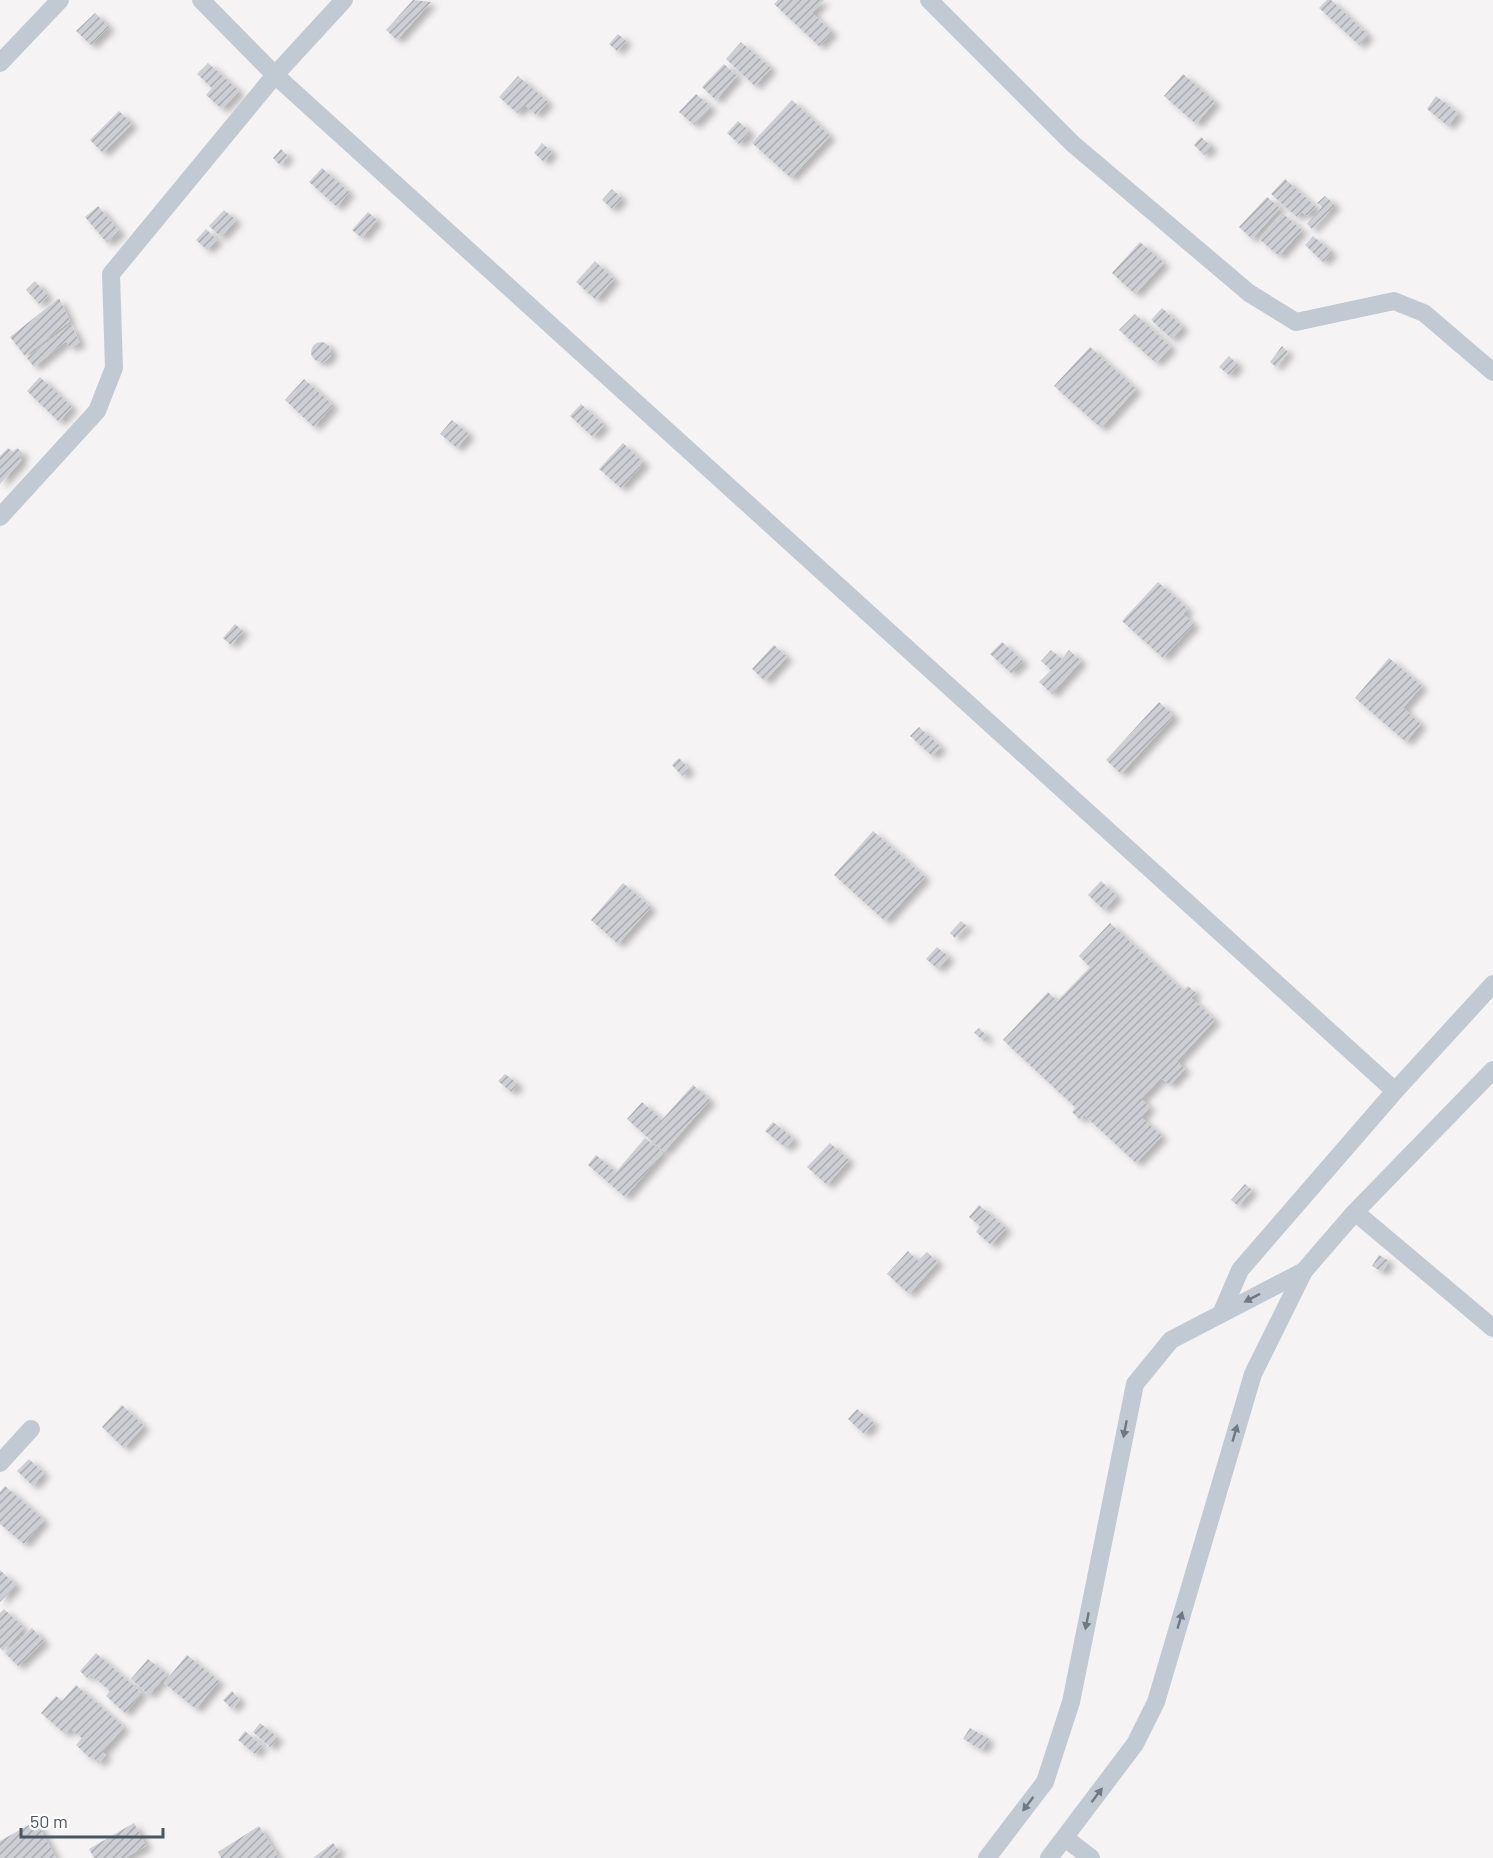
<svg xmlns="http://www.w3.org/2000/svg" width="1493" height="1858" viewBox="0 0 1493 1858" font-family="Barlow,sans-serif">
	<defs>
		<pattern id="building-hatch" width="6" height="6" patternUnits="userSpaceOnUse" patternTransform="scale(1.5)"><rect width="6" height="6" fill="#cdcfd5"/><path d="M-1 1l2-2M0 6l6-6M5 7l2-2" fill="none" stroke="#a8abb0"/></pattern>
		<filter id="shadow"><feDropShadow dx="6" dy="4" stdDeviation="3" flood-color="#0004"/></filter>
	</defs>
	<rect width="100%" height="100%" fill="#f5f3f3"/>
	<g fill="url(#building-hatch)" filter="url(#shadow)">
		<path d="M 413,0 L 431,2 L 397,40 L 386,30 Z"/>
		<path d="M 778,0 L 824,0 L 812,13 L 832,32 L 819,46 L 774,4 Z"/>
		<path d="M 1327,0 L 1331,0 L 1368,35 L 1359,45 L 1319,8 Z"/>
		<path d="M 95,13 L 109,27 L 91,45 L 76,31 Z"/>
		<path d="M 618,34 L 626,41 L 617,51 L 609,44 Z"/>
		<path d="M 741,42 L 771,68 L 755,86 L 726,59 Z"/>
		<path d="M 208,63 L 239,91 L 222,109 L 206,95 L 212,88 L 197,74 Z"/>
		<path d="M 724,64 L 737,76 L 716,100 L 702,87 Z"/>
		<path d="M 1183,74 L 1215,102 L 1196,124 L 1164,96 Z"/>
		<path d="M 518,76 L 548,102 L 536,115 L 525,105 L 517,113 L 499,97 Z"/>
		<path d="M 696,94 L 711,107 L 694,125 L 679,112 Z"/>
		<path d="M 1436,96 L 1458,113 L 1448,126 L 1427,109 Z"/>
		<path d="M 792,100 L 830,136 L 791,178 L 752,143 Z"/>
		<path d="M 119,111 L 132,124 L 103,153 L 90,140 Z"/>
		<path d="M 738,121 L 750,132 L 739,144 L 727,133 Z"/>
		<path d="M 1201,137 L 1212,147 L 1204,155 L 1194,145 Z"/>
		<path d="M 542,143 L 552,152 L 544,162 L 534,153 Z"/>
		<path d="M 281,149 L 288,156 L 280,165 L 273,158 Z"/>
		<path d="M 322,168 L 349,192 L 337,207 L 309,182 Z"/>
		<path d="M 1285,179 L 1316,207 L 1307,216 L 1302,212 L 1297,217 L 1271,194 Z"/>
		<path d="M 612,189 L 622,198 L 612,209 L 602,200 Z"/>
		<path d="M 1325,196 L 1335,205 L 1312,229 L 1307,224 L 1322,207 L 1317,203 Z"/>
		<path d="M 1267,197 L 1280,208 L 1252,239 L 1239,227 Z"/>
		<path d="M 98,206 L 120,232 L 107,243 L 85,217 Z"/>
		<path d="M 224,210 L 236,220 L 221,237 L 209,226 Z"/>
		<path d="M 368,212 L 377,220 L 362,238 L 352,230 Z"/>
		<path d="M 1282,213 L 1302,230 L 1279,256 L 1259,239 Z"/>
		<path d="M 206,229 L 217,240 L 207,250 L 196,240 Z"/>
		<path d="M 1313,236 L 1332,252 L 1323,262 L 1305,245 Z"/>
		<path d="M 1140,242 L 1164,263 L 1135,294 L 1112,273 Z"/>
		<path d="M 595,261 L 614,279 L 596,300 L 576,282 Z"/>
		<path d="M 35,281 L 48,296 L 39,304 L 26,290 Z"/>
		<path d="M 59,298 L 70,321 L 25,356 L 10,337 Z"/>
		<path d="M 1162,308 L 1183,327 L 1172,339 L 1151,320 Z"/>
		<path d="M 1135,314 L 1171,347 L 1156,363 L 1119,330 Z"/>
		<path d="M 71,324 L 80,343 L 70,348 L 66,341 L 34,367 L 27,358 Z"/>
		<circle cx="321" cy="352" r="10"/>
		<path d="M 1282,346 L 1288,352 L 1276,367 L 1270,362 Z"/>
		<path d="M 1090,347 L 1136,389 L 1101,428 L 1054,386 Z"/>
		<path d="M 1229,356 L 1238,365 L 1229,375 L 1219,367 Z"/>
		<path d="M 40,377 L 72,407 L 59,422 L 27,391 Z"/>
		<path d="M 304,379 L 333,405 L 314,427 L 285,400 Z"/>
		<path d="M 581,404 L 604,425 L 593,437 L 570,416 Z"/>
		<path d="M 452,420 L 469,434 L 457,448 L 440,434 Z"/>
		<path d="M 623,443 L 644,463 L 621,488 L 599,469 Z"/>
		<path d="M 8,448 L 13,452 L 17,448 L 23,453 L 19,458 L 22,460 L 0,484 L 0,456 Z"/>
		<path d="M 1158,582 L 1188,609 L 1183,614 L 1194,624 L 1163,658 L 1122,621 Z"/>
		<path d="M 235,624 L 243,631 L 231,645 L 223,638 Z"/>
		<path d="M 1002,642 L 1023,661 L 1011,673 L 990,654 Z"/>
		<path d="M 774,645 L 787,657 L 765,681 L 752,669 Z"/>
		<path d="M 1051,650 L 1062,659 L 1069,650 L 1081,661 L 1052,694 L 1039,682 L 1051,670 L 1041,661 Z"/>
		<path d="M 1389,658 L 1422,686 L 1403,708 L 1421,724 L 1406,742 L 1355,698 Z"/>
		<path d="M 1159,702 L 1174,716 L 1121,774 L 1106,760 Z"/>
		<path d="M 919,727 L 941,747 L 932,756 L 910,736 Z"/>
		<path d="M 679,758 L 689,769 L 682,776 L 672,765 Z"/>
		<path d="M 873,831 L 925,877 L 885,921 L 834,875 Z"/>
		<path d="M 1101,881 L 1117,896 L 1104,910 L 1088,895 Z"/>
		<path d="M 623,883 L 651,907 L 618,944 L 591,920 Z"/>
		<path d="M 961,921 L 967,926 L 955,938 L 950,933 Z"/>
		<path d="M 1110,923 L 1183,991 L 1188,986 L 1196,993 L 1191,998 L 1215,1020 L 1177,1061 L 1185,1069 L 1170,1085 L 1161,1078 L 1141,1099 L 1150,1107 L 1141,1117 L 1162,1136 L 1136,1163 L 1084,1115 L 1080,1120 L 1072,1112 L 1076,1108 L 1003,1040 L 1048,992 L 1057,1001 L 1090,967 L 1079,956 Z"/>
		<path d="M 937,947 L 949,957 L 938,969 L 926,959 Z"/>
		<path d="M 979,1028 L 988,1037 L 984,1041 L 974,1033 Z"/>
		<path d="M 505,1074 L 518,1084 L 511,1092 L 498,1081 Z"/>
		<path d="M 693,1085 L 710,1100 L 664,1152 L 627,1119 L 642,1102 L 662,1120 Z"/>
		<path d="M 773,1122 L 794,1139 L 786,1148 L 765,1131 Z"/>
		<path d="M 645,1138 L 663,1153 L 625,1197 L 588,1165 L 596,1155 L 616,1172 Z"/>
		<path d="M 830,1143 L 849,1160 L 827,1185 L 807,1167 Z"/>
		<path d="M 1245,1184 L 1252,1190 L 1238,1206 L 1231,1200 Z"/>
		<path d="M 979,1205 L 1006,1228 L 991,1245 L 976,1232 L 980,1226 L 969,1217 Z"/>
		<path d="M 908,1251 L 918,1261 L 927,1252 L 938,1262 L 909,1294 L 887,1274 Z"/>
		<path d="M 1379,1255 L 1389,1261 L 1382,1272 L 1372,1266 Z"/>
		<path d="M 122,1405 L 144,1426 L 124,1448 L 102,1427 Z"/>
		<path d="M 857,1409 L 874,1423 L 864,1434 L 848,1419 Z"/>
		<path d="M 29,1459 L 44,1473 L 33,1486 L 17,1471 Z"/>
		<path d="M 5,1486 L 44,1520 L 24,1544 L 0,1524 L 0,1492 Z"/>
		<path d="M 0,1570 L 16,1585 L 0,1602 Z"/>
		<path d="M 4,1609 L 24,1628 L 3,1651 L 0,1648 L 0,1613 Z"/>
		<path d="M 32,1628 L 44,1641 L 18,1666 L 5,1653 Z"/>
		<path d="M 96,1653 L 142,1693 L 125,1713 L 106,1696 L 110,1691 L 90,1674 L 87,1678 L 80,1671 Z"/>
		<path d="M 187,1655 L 219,1681 L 196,1709 L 164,1683 Z"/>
		<path d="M 148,1659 L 167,1674 L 149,1695 L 131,1679 Z"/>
		<path d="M 76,1685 L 124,1727 L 102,1752 L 106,1755 L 98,1764 L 93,1756 L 90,1758 L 76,1745 L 82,1738 L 70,1728 L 65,1734 L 41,1713 L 56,1696 L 62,1701 Z"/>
		<path d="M 232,1691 L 240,1700 L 232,1709 L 223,1700 Z"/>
		<path d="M 260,1723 L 278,1738 L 270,1747 L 253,1732 Z"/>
		<path d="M 970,1728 L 989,1739 L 982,1750 L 963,1739 Z"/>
		<path d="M 245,1731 L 262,1746 L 255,1754 L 238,1740 Z"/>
		<path d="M 36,1821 L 56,1858 L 0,1858 L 0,1841 Z"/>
		<path d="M 134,1823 L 146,1846 L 125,1858 L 94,1858 L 89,1849 Z"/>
		<path d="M 259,1826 L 279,1858 L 221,1858 L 218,1852 Z"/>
		<path d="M 333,1843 L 340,1852 L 332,1858 L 313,1858 Z"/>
	</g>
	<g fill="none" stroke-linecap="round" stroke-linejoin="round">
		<g stroke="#c1cad2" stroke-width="18">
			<path d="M 201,0 L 275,75 L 1395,1091"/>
			<path d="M 929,0 L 1073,144 L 1249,293 L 1296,322 L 1394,301 L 1424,313 L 1493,372"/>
			<path d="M 0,63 L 60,0"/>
			<path d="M 0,517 L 97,411 L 114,368 L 111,274 L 275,75 L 344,0"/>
			<path d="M 1355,1212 L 1493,1328"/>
			<path d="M 1221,1314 L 1240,1270 L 1395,1091 L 1493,984"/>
			<path d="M 0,1463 L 31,1429"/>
			<path d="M 1065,1838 L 1091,1858"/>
			<path d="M 987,1858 L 1045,1782 L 1071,1702 L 1135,1384 L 1171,1340 L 1304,1271"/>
			<path d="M 1049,1858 L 1135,1744 L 1156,1702 L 1253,1374 L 1304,1271 L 1355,1212 L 1493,1070"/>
		</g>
	</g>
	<defs><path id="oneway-solid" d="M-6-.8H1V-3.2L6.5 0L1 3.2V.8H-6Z" transform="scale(1.5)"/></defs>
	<g fill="#6e7983">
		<use href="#oneway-solid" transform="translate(1252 1298) rotate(153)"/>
		<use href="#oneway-solid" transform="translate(1125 1429) rotate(101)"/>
		<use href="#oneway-solid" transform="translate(1235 1433) rotate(-74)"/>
		<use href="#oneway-solid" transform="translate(1180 1620) rotate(-74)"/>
		<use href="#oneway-solid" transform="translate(1087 1621) rotate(101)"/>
		<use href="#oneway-solid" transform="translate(1097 1795) rotate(-53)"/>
		<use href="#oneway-solid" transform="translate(1028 1804) rotate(127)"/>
	</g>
	<path d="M21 1828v9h142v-9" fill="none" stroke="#4a5661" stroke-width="3"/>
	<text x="30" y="1828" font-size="18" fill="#4a5661" stroke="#ffffff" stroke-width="4.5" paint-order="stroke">50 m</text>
</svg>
